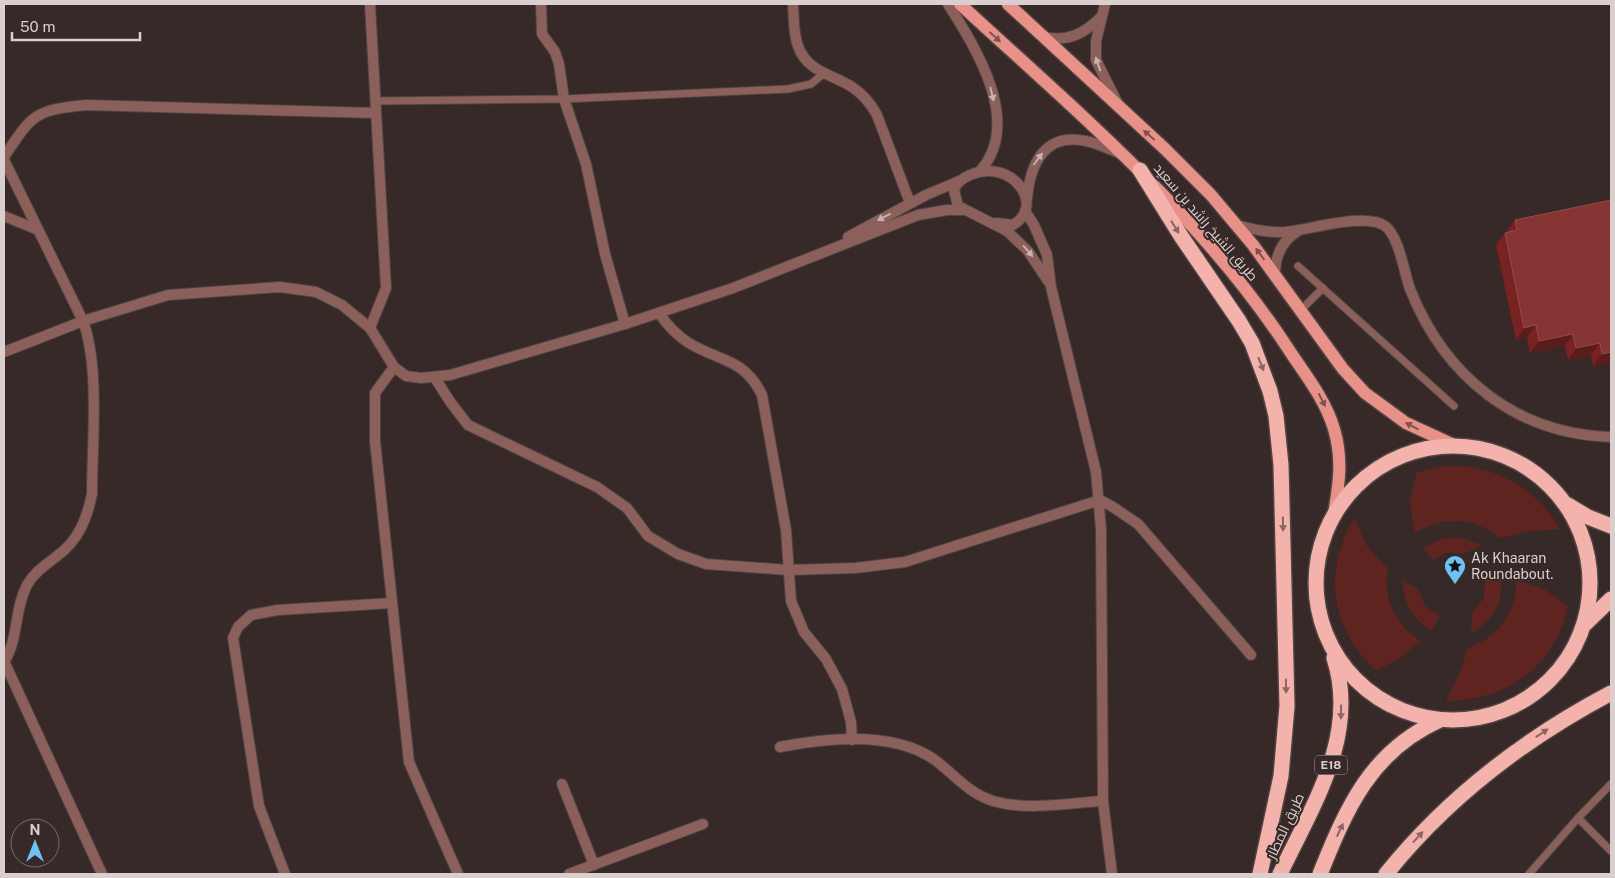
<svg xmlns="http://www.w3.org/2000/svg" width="1615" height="878" viewBox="0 0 1615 878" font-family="'Public Sans',Cairo,sans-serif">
	<rect width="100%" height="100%" fill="#372927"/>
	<g fill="#602420">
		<path d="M 1447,466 C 1496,465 1535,487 1560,529 L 1530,531 L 1500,538 C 1474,517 1444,515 1415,533 L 1410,502 L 1417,472 Z"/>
		<path d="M 1354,518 L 1367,546 L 1388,569 C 1383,600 1395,625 1421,641 L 1400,658 L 1376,671 C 1330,626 1323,573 1354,518 Z"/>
		<path d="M 1457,537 L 1482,545 L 1466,553 L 1445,553 L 1433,560 L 1423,549 L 1439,540 Z"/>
		<path d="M 1501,578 C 1503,604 1493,621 1471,633 L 1472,613 L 1484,598 L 1485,579 Z"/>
		<path d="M 1517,580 L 1544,589 L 1568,606 C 1554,667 1508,700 1446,701 L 1459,675 L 1468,648 C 1499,637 1516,613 1517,580 Z"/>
		<path d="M 1403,581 L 1418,589 L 1425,606 L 1440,616 L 1431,630 C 1412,618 1403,603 1403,581 Z"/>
	</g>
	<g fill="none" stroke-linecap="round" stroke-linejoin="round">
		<g stroke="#514442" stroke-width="9">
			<g id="lane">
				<path d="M 375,101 L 564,99 L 788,89 L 811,84 L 823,74"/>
				<path d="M 1298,266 L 1454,406"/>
				<path d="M 1300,311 L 1323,288"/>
				<path d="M 1578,818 L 1611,851"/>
				<path d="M 1529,874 L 1578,818 L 1611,784"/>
			</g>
		</g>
		<g stroke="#514442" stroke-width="12">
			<g id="street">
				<path d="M 370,4 L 386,288 L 370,328"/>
				<path d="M 541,4 L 542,34 L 555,52 L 559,64 L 564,99 L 586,164 L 605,254 L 625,324"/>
				<path d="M 793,4 C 794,17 793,33 798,46 C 807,72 832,74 852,87 C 863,94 871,104 877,115 L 910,203"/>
				<path d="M 948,4 C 976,48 1023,123 980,171"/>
				<path d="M 1105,4 L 1096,41 L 1096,60 L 1118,104"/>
				<path d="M 1044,37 C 1068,42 1084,34 1101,17"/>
				<path d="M 4,157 C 32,115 34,110 86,105 L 376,113"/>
				<path d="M 4,160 L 83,321 C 100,367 92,444 92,494 C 87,519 78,541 57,556 C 46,565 34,572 27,585 C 14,609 19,639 4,662"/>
				<path d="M 1027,199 C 1030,165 1044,132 1086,141 C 1097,143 1109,149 1119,153"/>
				<path d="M 1025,211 L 1034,225 L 1047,255 L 1051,287 L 1096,472 L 1101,529 L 1103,801 L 1112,874"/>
				<path d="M 4,216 L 38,230"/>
				<path d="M 996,223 L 1013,225 C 1047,205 1011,157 970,175 C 962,179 957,182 954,190 L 958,206 L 1007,231 L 1028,251 L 1048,281"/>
				<path d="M 1236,225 C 1252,229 1268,233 1285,232 C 1309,230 1366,212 1385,226 C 1399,236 1404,272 1410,289 C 1445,377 1516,434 1611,437"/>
				<path d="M 848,237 L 926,195 L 959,181"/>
				<path d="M 1275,275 C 1275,257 1281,241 1298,231"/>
				<path d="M 659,313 C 667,325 676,335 689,343 C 720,362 744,358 762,395 L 786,530 L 791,601 L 804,632 L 826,659 L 842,689 L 851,722 L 852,740"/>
				<path d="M 4,352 L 83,321 L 168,295 L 280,287 L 316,292 L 342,305 L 370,328 L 394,367 L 406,376 L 421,378 L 450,375 L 625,324 L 733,288 L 918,215 L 947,210 L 962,210"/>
				<path d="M 394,367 L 375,393 L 375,441 L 409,762 L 458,874"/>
				<path d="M 435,378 L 451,403 L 468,425 L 597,487 L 627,508 L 648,536 L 678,554 L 706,564 L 788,570 L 855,568 L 905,562 L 1100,500 L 1113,507 L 1138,524 L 1251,655"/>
				<path d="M 4,661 L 102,874"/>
				<path d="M 780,747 C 826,738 894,731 935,760 C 955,775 968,793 993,801 C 1027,811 1068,803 1103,801"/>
				<path d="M 562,784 L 594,865"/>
				<path d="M 285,874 L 259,806 L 233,638 L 238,627 L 251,615 L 278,610 L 392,603"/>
				<path d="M 569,874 L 703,824"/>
			</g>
		</g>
		<g stroke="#514442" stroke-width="15">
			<g id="primary">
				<path d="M 960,4 C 1077,112 1201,215 1289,350 C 1306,376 1325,399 1334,429 C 1343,459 1339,484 1334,514"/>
				<path d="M 1008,4 L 1165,149 L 1211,195 L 1253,245 L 1343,369 L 1365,393 L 1406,423 L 1456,446"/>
			</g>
		</g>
		<g stroke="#514442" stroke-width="18">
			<g id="highway">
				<path d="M 1140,170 L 1181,236 L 1239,321 L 1252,343 L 1270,391 L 1276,416 L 1281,465 L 1287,706 L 1281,776 L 1260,874"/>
				<circle cx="1453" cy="583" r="137"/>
				<path d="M 1568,505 L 1588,517 L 1611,526"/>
				<path d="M 1585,624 L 1611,599"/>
				<path d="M 1280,874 C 1312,806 1359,736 1334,658"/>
				<path d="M 1320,874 C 1347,807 1371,751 1440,720"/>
				<path d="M 1386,874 C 1448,797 1524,739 1611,693"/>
			</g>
		</g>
		<use href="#lane" stroke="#8b605b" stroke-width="7"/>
		<use href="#street" stroke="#8b605b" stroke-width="10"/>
		<use href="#primary" stroke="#e89188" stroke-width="12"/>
		<use href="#highway" stroke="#f3b2ab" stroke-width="15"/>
	</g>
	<path fill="#792222" d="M 1611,200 L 1611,362 L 1593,366 L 1591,355 L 1568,360 L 1565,346 L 1530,353 L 1527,338 L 1516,340 L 1496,245 L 1505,233 L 1506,232 L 1515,220 Z"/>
	<g fill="#5a1d1c">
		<path d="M 1536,325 L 1527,338 L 1516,340 L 1524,328 Z"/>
		<path d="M 1573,334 L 1565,346 L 1530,353 L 1539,341 Z"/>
		<path d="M 1600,343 L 1591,355 L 1568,360 L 1576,348 Z"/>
		<path d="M 1611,352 L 1611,362 L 1593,366 L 1602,354 Z"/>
	</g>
	<path fill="#843534" stroke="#914d4c" d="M 1611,200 L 1611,352 L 1602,354 L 1600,343 L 1576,348 L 1573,334 L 1539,341 L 1536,325 L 1524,328 L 1505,233 L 1517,230 L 1515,220 Z"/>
	<defs><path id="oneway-solid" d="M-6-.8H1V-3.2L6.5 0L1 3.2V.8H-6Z" transform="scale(1.25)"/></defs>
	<g fill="#7e534e">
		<use href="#oneway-solid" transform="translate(995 37) rotate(43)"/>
		<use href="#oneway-solid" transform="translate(1149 135) rotate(-139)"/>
		<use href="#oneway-solid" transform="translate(1260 254) rotate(-126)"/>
		<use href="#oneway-solid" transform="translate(1322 400) rotate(63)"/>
		<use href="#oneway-solid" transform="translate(1412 426) rotate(-152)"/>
	</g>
	<g fill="#c6b3b1">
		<use href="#oneway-solid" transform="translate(1098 64) rotate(-109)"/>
		<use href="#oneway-solid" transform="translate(992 94) rotate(76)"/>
		<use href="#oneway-solid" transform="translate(1038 159) rotate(-53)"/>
		<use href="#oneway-solid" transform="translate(884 217) rotate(153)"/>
		<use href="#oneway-solid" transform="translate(1028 251) rotate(49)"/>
	</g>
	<g fill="#8c6762">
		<use href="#oneway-solid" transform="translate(1175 227) rotate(58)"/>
		<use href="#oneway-solid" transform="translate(1261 364) rotate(68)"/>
		<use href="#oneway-solid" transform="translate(1283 524) rotate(89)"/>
		<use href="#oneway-solid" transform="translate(1286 686) rotate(89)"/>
		<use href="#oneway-solid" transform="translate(1341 712) rotate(91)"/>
		<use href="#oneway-solid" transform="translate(1542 733) rotate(-34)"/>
		<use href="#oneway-solid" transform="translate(1340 830) rotate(-65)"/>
		<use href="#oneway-solid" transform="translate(1418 837) rotate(-48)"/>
	</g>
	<defs>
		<g id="sight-pin" transform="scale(1.125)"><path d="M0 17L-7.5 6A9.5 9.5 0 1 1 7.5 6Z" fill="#6ec2f3" stroke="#372927"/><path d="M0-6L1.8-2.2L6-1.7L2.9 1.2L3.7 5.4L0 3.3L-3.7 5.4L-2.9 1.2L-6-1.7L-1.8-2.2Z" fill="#111"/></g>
	</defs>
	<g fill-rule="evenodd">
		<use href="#sight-pin" x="1455" y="566"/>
	</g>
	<g text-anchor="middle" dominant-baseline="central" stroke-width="4" stroke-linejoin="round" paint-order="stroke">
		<rect fill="#372927" stroke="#a89d9c" stroke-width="1" x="1315" y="755.5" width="32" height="19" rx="4"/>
		<g font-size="12" font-weight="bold" fill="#d9cfce">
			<text x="1331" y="765">E18</text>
		</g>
		<g font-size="14" fill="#d9cfce" stroke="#372927">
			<text transform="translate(1206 222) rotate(49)">طريق الشيخ راشد بن سعيد</text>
			<text transform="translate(1285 826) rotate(-65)">طريق المطار</text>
		</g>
		<g font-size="14" fill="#d9cfce" stroke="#372927" text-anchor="start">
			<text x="1471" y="558">Ak Khaaran<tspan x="1471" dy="16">Roundabout.</tspan></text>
		</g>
	</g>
	<rect width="1615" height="878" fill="none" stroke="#d9cfce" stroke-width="10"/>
	<g transform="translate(35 843)"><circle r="24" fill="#372927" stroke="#786b6a"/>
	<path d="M0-4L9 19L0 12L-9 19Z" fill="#6ec2f3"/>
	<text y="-8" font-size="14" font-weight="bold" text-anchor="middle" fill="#d9cfce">N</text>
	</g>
	<path d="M12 32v8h128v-8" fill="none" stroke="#d9cfce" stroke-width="2.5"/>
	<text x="20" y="32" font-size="15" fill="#d9cfce" stroke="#372927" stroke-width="4" paint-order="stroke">50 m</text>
</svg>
